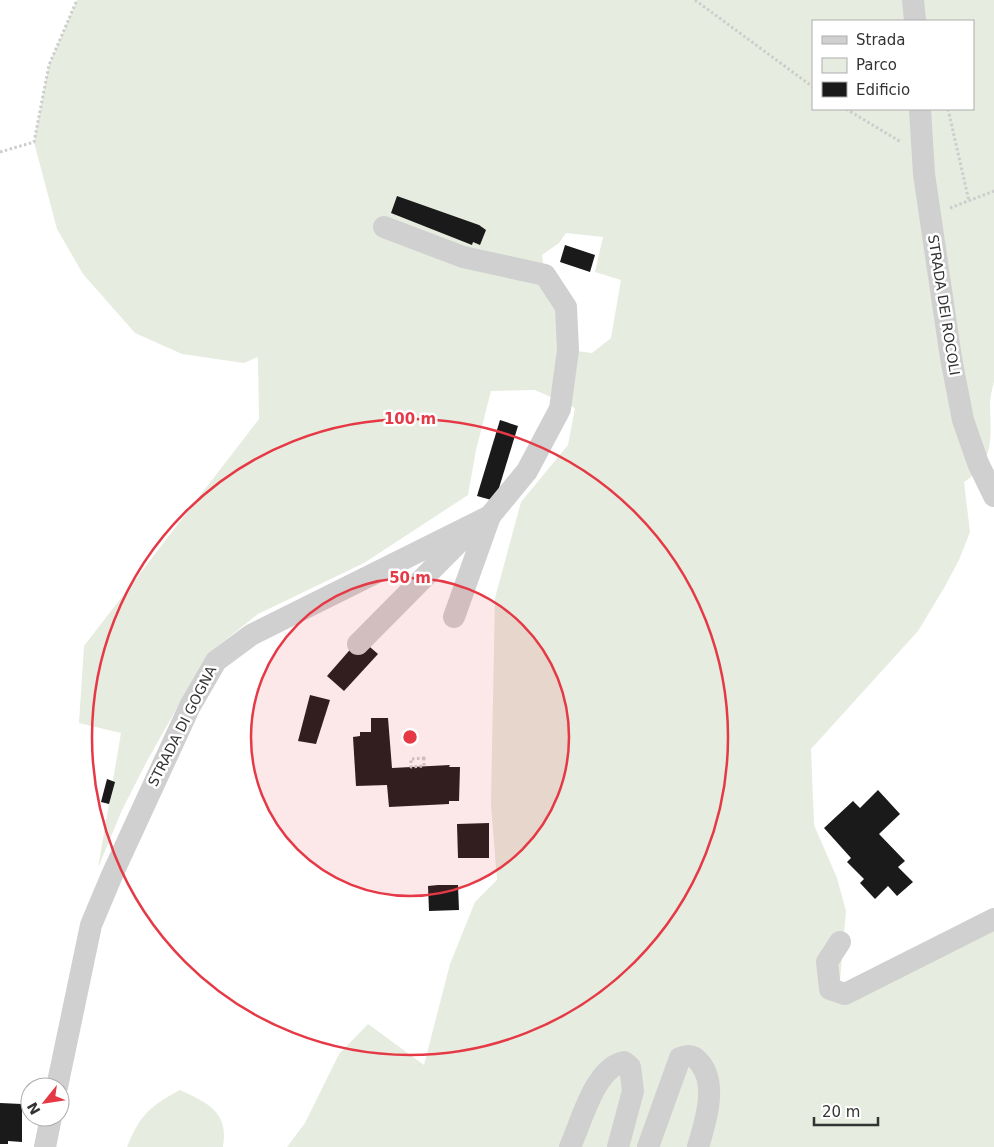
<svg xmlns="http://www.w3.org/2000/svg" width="994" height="1147" viewBox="0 0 994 1147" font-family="'DejaVu Sans',sans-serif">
	<rect width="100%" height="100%" fill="#fff"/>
	<g fill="#e6ecdf" fill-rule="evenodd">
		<path d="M 77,0 L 994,0 L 994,382 C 992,389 990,397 990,405 C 991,440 994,463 964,482 L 970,532 L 959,560 L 944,588 L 918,631 L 811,749 L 814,825 L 837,878 L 846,911 L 839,992 L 994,925 L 994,1147 L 287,1147 L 305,1123 L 339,1054 L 368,1024 L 424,1065 L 450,964 L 475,902 L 497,880 L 491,804 L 495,598 L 521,502 L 568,445 L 575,408 L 535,390 L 491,391 L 476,450 L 468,495 L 364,563 L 258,614 L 214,649 L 196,674 L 147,761 L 122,810 L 98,868 L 121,733 L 79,723 L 84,646 L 259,419 L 258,357 L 244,363 L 182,354 L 135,333 L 83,274 L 57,229 L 34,142 L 49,65 ZM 813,21 L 973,21 L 973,109 L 813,109 ZM 566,233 L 603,237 L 595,272 L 621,280 L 611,338 L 592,353 L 568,350 L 545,275 L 542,255 L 559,243 Z"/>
		<path d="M 180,1090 C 208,1103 229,1112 223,1147 L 127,1147 C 140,1115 150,1106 180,1090 Z"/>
	</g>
	<g fill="#1a1a1a">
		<path d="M 397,196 L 479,225 L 486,230 L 480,245 L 473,242 L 472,245 L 391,213 Z"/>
		<path d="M 565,245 L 595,255 L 590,272 L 560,262 Z"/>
		<path d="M 500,420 L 518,426 L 495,501 L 477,496 Z"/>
		<path d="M 363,641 L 378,654 L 344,691 L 327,676 L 355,644 Z"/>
		<path d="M 310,695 L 330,700 L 316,744 L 298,741 Z"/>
		<path d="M 371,718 L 388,718 L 392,768 L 450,765 L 449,767 L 460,767 L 459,801 L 449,801 L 449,804 L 389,807 L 387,785 L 356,786 L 353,737 L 360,736 L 360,732 L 371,732 Z"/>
		<path d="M 107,779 L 115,782 L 109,804 L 101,802 Z"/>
		<path d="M 878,790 L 900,814 L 879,834 L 905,861 L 898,867 L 913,882 L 897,896 L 888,886 L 875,899 L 860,883 L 864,879 L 847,862 L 851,858 L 824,828 L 853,801 L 860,808 Z"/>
		<path d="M 489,823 L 489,858 L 458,858 L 457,824 Z"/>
		<path d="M 438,885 L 458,885 L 459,910 L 429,911 L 428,886 Z"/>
		<path d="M 0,1103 L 22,1104 L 22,1142 L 8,1141 L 8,1144 L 0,1144 Z"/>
	</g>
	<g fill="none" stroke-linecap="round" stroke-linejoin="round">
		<g stroke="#cdcdcd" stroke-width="3" stroke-dasharray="2.5 2.5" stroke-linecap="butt">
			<path d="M 695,0 L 813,87"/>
			<path d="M 846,109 L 901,142"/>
			<path d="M 948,109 L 969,201"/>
			<path d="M 0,152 L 34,142 L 49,65 L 77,0"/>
			<path d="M 950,208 L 994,191"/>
			<path d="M 424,758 L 424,766 L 411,767 L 411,759 Z"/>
		</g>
		<g stroke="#d0d0d0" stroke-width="22">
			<path d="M 913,0 L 915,21"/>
			<path d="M 920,109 L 924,174 L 951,358 L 963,420 L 978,463 L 994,496"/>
			<path d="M 454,617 L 490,516"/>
			<path d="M 358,644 L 464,537 L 490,516 L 527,471 L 560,409 L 568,350 L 566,307 L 545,275 L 463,257 L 384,227"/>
			<path d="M 840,942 L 827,962 L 830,989 L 845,994 L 994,919"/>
			<path d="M 57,1087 L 91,925 L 112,875 L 190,706 L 216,661 L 251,635 L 490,516"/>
			<path d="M 45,1147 L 51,1117"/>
			<path d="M 570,1147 C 581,1123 595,1067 624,1062 L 630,1067 L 633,1091 L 618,1147"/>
			<path d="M 648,1147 L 680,1058 C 689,1054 694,1055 700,1063 C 718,1085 705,1123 698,1147"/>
		</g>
	</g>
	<circle cx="410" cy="737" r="159" fill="#e63946" fill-opacity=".12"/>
	<g fill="none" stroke="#e63946" stroke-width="2.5">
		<circle cx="410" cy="737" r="159"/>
		<circle cx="410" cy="737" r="318"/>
	</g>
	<g text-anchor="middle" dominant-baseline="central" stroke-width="5" stroke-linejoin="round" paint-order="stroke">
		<g font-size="14" fill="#333" stroke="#fff">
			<text transform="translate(944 305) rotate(81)">STRADA DEI ROCOLI</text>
			<text transform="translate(182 726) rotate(-63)">STRADA DI GOGNA</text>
		</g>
	</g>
	<circle cx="410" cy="737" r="8" fill="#e63946" stroke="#fff" stroke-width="2.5"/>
	<g font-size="15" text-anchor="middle" font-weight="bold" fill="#e63946" stroke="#fff" stroke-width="5" stroke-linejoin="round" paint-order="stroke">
		<text x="410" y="424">100 m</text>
		<text x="410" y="583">50 m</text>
	</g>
	<rect x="812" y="20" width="162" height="90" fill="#ffffff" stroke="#adadad"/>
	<rect x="822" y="36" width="25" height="8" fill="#d0d0d0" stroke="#adadad"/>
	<text x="856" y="45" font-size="15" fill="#333333">Strada</text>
	<rect x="822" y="58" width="25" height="15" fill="#e6ecdf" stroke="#adadad"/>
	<text x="856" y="70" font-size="15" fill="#333333">Parco</text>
	<rect x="822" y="82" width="25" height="15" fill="#1a1a1a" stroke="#adadad"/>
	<text x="856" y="95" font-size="15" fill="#333333">Edificio</text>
	<g transform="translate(45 1102) rotate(240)"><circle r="24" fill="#ffffff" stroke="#adadad"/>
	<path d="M0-4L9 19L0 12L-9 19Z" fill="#e63946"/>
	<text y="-8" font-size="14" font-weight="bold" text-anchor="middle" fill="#333333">N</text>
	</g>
	<path d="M814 1117v8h64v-8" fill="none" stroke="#333333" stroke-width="2.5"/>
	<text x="822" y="1117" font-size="15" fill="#333333" stroke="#ffffff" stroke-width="4" paint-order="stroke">20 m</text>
</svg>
